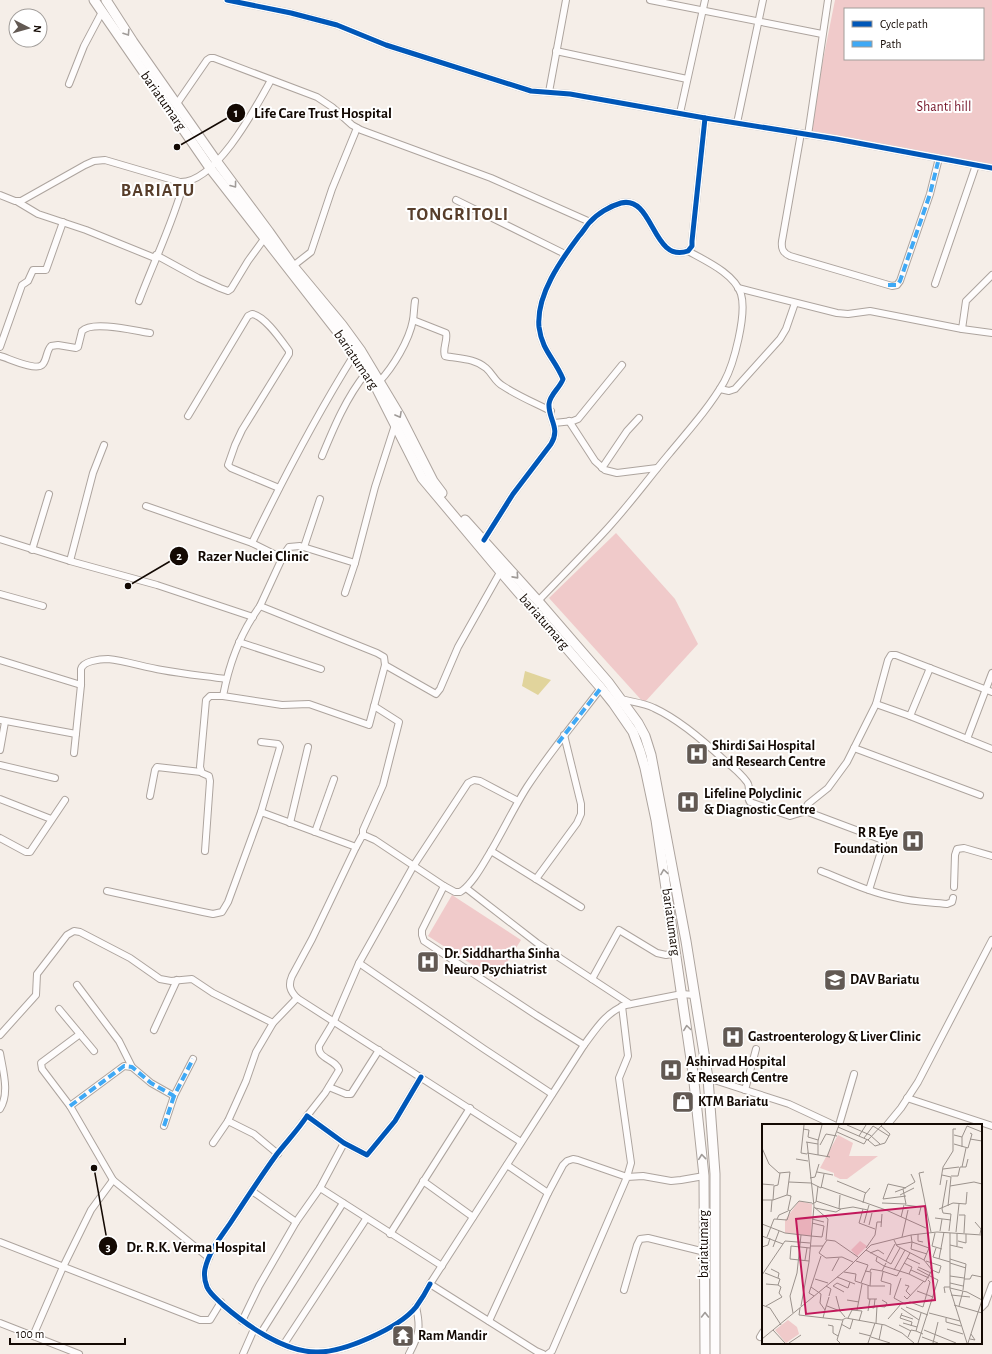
<svg xmlns="http://www.w3.org/2000/svg" width="992" height="1354" viewBox="0 0 992 1354" font-family="'Alegreya Sans',sans-serif">
	<rect width="100%" height="100%" fill="#f5eee8"/>
	<g fill="#f0caca" fill-rule="evenodd">
		<path d="M 835,0 L 992,0 L 992,164 L 808,135 ZM 845,9 L 983,9 L 983,59 L 845,59 Z"/>
		<path d="M 616,533 L 675,599 L 698,644 L 644,703 L 549,598 Z"/>
		<path d="M 452,895 L 521,940 L 496,980 L 428,936 Z"/>
	</g>
	<path fill="#e1d49c" d="M 525,671 L 551,680 L 538,695 L 522,686 Z"/>
	<g fill="none" stroke-linecap="round" stroke-linejoin="round">
		<g stroke="#ada49e" stroke-width="8">
			<g id="minor">
				<path d="M 227,0 L 291,13 L 337,25 L 386,45 L 531,91 L 570,94 L 705,118 L 836,139 L 992,168"/>
				<path d="M 650,0 L 822,34"/>
				<path d="M 556,51 L 687,79"/>
				<path d="M 69,84 L 84,46 L 102,12"/>
				<path d="M 549,92 L 566,0"/>
				<path d="M 176,105 L 207,60 L 210,58 L 214,58 L 317,97 L 332,107 L 352,125 L 361,130 L 491,178 L 590,222"/>
				<path d="M 680,113 L 705,0"/>
				<path d="M 737,123 L 763,0"/>
				<path d="M 801,133 L 782,241 C 781,249 783,253 790,256 L 892,286 L 897,285 L 900,281 L 930,194 L 939,158"/>
				<path d="M 808,135 L 828,0"/>
				<path d="M 0,195 L 15,201 L 21,201 L 85,165 L 94,161 L 105,160 L 180,182 C 216,183 256,107 271,80"/>
				<path d="M 456,200 L 565,254"/>
				<path d="M 18,202 L 38,214 L 86,230 L 155,258"/>
				<path d="M 156,255 L 198,278 L 220,288 L 228,291 L 231,289 L 248,261 L 264,239"/>
				<path d="M 293,266 L 311,252 L 332,189 L 357,128"/>
				<path d="M 935,284 L 976,165"/>
				<path d="M 738,288 L 837,313 L 848,314 L 870,311 L 962,329 L 966,301 L 992,275"/>
				<path d="M 139,301 C 154,261 173,223 184,182"/>
				<path d="M 413,320 L 446,333 C 448,340 442,349 445,356 C 459,359 474,358 486,368 C 493,374 495,382 503,386 C 518,396 535,403 551,411"/>
				<path d="M 962,329 L 992,333"/>
				<path d="M 0,347 L 22,285 L 28,281 L 33,270 L 46,270 L 63,222"/>
				<path d="M 0,356 C 8,358 35,371 42,365 C 47,361 46,351 51,346 L 58,345 L 76,348 L 78,347 L 82,331 C 92,320 136,331 150,333"/>
				<path d="M 379,382 C 393,367 409,341 413,320 C 414,314 414,307 415,301"/>
				<path d="M 720,389 L 729,391 L 735,389 L 780,339 L 786,329 L 795,303"/>
				<path d="M 188,416 L 248,316 L 252,314 C 265,316 281,340 289,351 L 289,354 L 242,430 L 235,445 L 228,465 L 231,468 L 279,488"/>
				<path d="M 569,421 L 595,461 L 605,470 L 617,473 L 657,468"/>
				<path d="M 554,423 L 573,421 L 578,419 L 622,365"/>
				<path d="M 322,456 C 334,427 346,398 366,373"/>
				<path d="M 602,468 L 627,431 L 639,418"/>
				<path d="M 146,506 L 252,543 L 282,558"/>
				<path d="M 0,539 L 70,561 L 157,585 L 253,617"/>
				<path d="M 484,540 L 513,494 L 551,444 C 561,428 548,419 549,404 C 550,394 560,388 563,379 C 555,359 542,351 539,327 C 536,295 561,260 579,236 C 583,232 586,226 590,222 C 597,214 610,206 621,203 C 654,195 652,264 688,251 L 692,246 L 692,241 L 705,118"/>
				<path d="M 252,543 C 283,479 316,416 354,355"/>
				<path d="M 304,547 L 320,499"/>
				<path d="M 32,550 L 49,494"/>
				<path d="M 70,561 L 93,473 L 104,445"/>
				<path d="M 345,593 L 355,563"/>
				<path d="M 0,594 L 43,606"/>
				<path d="M 538,601 C 561,577 585,553 607,529 C 629,505 648,479 669,454 C 688,431 709,408 724,382 C 734,364 747,314 741,294 C 735,274 706,261 688,251"/>
				<path d="M 260,606 L 377,653 L 384,657 L 385,665 L 436,694 L 440,689 L 458,647 L 502,569"/>
				<path d="M 239,642 L 321,669"/>
				<path d="M 0,660 L 81,685"/>
				<path d="M 385,665 L 369,725 L 309,704 L 282,705 L 223,696 C 229,664 241,632 260,606 L 284,554 L 289,547 L 300,546 L 355,563 L 375,487 L 395,425"/>
				<path d="M 621,699 C 632,702 644,703 654,708 C 680,720 704,741 725,761 C 733,767 741,774 747,782 C 752,788 745,796 750,802 L 790,816 L 803,812 L 808,812 L 880,839 L 883,843 L 883,845 L 869,890"/>
				<path d="M 876,704 L 910,716 L 992,749"/>
				<path d="M 910,716 L 930,668"/>
				<path d="M 0,720 L 76,734"/>
				<path d="M 967,739 L 992,673"/>
				<path d="M 854,748 L 980,795"/>
				<path d="M 0,750 L 5,722"/>
				<path d="M 74,753 L 81,685 L 81,669 C 83,661 100,659 108,659 C 126,661 144,667 162,670 C 183,674 205,676 226,679"/>
				<path d="M 0,765 L 55,778"/>
				<path d="M 150,796 L 155,770 L 157,767 L 201,772"/>
				<path d="M 0,799 L 51,819"/>
				<path d="M 261,812 L 280,747 L 278,744 L 261,742"/>
				<path d="M 803,812 L 808,804 L 828,788 L 847,762 L 876,704 L 888,660 L 891,655 L 896,655 L 992,692"/>
				<path d="M 290,823 L 308,747"/>
				<path d="M 315,832 L 334,779"/>
				<path d="M 363,836 L 363,830 L 383,785 L 399,722 L 374,706"/>
				<path d="M 0,838 L 26,852 L 30,852 L 65,800"/>
				<path d="M 205,851 L 210,781 L 209,776 L 202,773 L 200,767 L 206,700 L 210,696 L 223,696"/>
				<path d="M 491,851 L 581,907"/>
				<path d="M 821,871 C 846,881 871,893 898,898 C 914,902 931,902 947,904 L 952,902 L 953,898"/>
				<path d="M 536,879 L 577,823 L 581,814 L 581,804 L 564,735"/>
				<path d="M 444,886 L 375,840 L 366,836 L 362,836 L 356,847 L 312,939 L 292,976 C 288,985 290,991 297,998 L 521,1142"/>
				<path d="M 954,887 L 955,855 L 957,849 L 964,848 L 992,856"/>
				<path d="M 466,888 L 537,943 L 630,1004"/>
				<path d="M 107,891 L 203,912 L 213,914 L 222,912 L 228,902 L 235,883 L 261,812 L 356,847"/>
				<path d="M 359,963 L 484,1049 L 552,1094"/>
				<path d="M 592,979 L 619,930 L 657,953 L 666,955 L 676,953"/>
				<path d="M 77,985 L 119,1041 L 132,1067"/>
				<path d="M 59,1009 L 94,1051"/>
				<path d="M 154,1030 L 177,980"/>
				<path d="M 80,1034 L 41,1063 L 42,1069 L 70,1106 L 113,1180 L 209,1258"/>
				<path d="M 0,1035 L 36,995 L 37,974 L 67,935 L 74,931 L 80,932 L 130,958 L 160,979 L 171,981 L 192,979 L 213,993 L 273,1023"/>
				<path d="M 584,1045 L 536,1015 L 424,941 L 422,935 L 422,930 L 444,886 L 455,892 L 460,892 C 471,886 482,866 488,856 C 502,833 513,809 527,787 C 550,752 576,721 601,688"/>
				<path d="M 0,1053 C 3,1071 10,1093 0,1109"/>
				<path d="M 421,1077 L 395,1121 L 367,1155 L 344,1143 L 307,1116 C 298,1130 287,1141 277,1154 C 261,1176 246,1199 231,1222 C 221,1237 209,1251 205,1269 C 204,1274 205,1282 207,1287 C 210,1294 218,1300 223,1305 C 246,1325 284,1352 316,1352 C 343,1353 399,1328 416,1307 C 421,1300 426,1292 430,1284"/>
				<path d="M 694,1079 L 708,1078 L 789,1104 L 834,1125"/>
				<path d="M 329,1087 L 346,1094 L 351,1094 L 379,1050"/>
				<path d="M 745,1090 L 756,1049"/>
				<path d="M 907,1098 L 992,1126"/>
				<path d="M 70,1106 L 124,1066 L 132,1067 L 151,1083 L 174,1096 L 193,1059"/>
				<path d="M 307,1116 L 325,1093 L 339,1070 C 336,1059 317,1059 319,1046 L 334,1021 L 359,963 L 414,865 L 468,783 L 474,780 L 480,781 L 518,801"/>
				<path d="M 228,1121 L 246,1081 L 256,1052 L 266,1035 L 273,1023 L 297,998"/>
				<path d="M 839,1125 L 854,1074"/>
				<path d="M 887,1125 L 901,1108 L 918,1082 L 992,940"/>
				<path d="M 164,1126 L 174,1096"/>
				<path d="M 213,1143 L 228,1121 L 254,1134 L 278,1154"/>
				<path d="M 507,1165 L 548,1193"/>
				<path d="M 423,1181 L 473,1217"/>
				<path d="M 320,1188 L 442,1266"/>
				<path d="M 252,1191 L 296,1222"/>
				<path d="M 390,1234 L 470,1108"/>
				<path d="M 0,1242 L 200,1320 L 210,1320 L 221,1302"/>
				<path d="M 624,1290 L 637,1245 L 640,1239 L 648,1238 L 705,1252"/>
				<path d="M 981,1308 L 985,1304 L 992,1285"/>
				<path d="M 242,1321 L 259,1286 L 296,1222 L 320,1188 L 344,1143"/>
				<path d="M 489,1321 L 548,1193 L 563,1165 L 567,1161 L 573,1159 L 578,1160 L 627,1177 L 631,1163 L 619,1078 L 628,1056 L 622,1006"/>
				<path d="M 0,1323 L 79,1354"/>
				<path d="M 261,1333 L 343,1203"/>
				<path d="M 33,1336 L 63,1267 L 91,1210 L 113,1180"/>
				<path d="M 760,1337 L 763,1332"/>
				<path d="M 284,1344 L 366,1219"/>
				<path d="M 243,1354 L 254,1329"/>
				<path d="M 409,1354 C 419,1335 421,1328 416,1307"/>
				<path d="M 543,1354 L 536,1351 L 430,1284 L 584,1045 C 596,1029 606,1012 626,1005 L 682,994 L 694,995"/>
				<path d="M 548,1354 L 552,1351 L 627,1177 L 643,1176 L 671,1181 L 681,1180 L 704,1176"/>
			</g>
		</g>
		<g stroke="#ada49e" stroke-width="11">
			<g id="secondary">
				<path d="M 94,0 L 210,168 L 348,345 L 377,389 L 422,478 L 500,571 L 601,688 L 613,703 L 633,732 L 640,751 L 645,768 L 656,820 L 693,1073 L 704,1176 L 705,1354"/>
				<path d="M 106,0 L 133,42 L 217,162 L 269,232 L 293,266 L 342,325 L 361,351 L 400,416 L 433,481 L 442,493"/>
				<path d="M 465,520 L 538,601 L 608,682 L 638,723 L 645,736 L 651,755 L 686,941 L 708,1078 L 715,1174 L 715,1354"/>
			</g>
		</g>
		<use href="#minor" stroke="#fefcfc" stroke-width="6"/>
		<use href="#secondary" stroke="#fefcfc" stroke-width="9"/>
		<g stroke="#3fa9f5" stroke-width="4" stroke-dasharray="8 4" stroke-linecap="butt">
			<path d="M 888,285 L 897,285 L 900,281 L 930,194 L 939,158"/>
			<path d="M 558,743 L 601,688"/>
			<path d="M 70,1106 L 124,1066 L 132,1067 L 151,1083 L 174,1096 L 193,1059"/>
			<path d="M 164,1126 L 174,1096"/>
		</g>
		<g stroke="#fff" stroke-width="8">
			<g id="cycleway">
				<path d="M 227,0 L 291,13 L 337,25 L 386,45 L 531,91 L 570,94 L 705,118 L 836,139 L 992,168"/>
				<path d="M 484,540 L 513,494 L 551,444 C 561,428 548,419 549,404 C 550,394 560,388 563,379 C 555,359 542,351 539,327 C 536,295 561,260 579,236 C 583,232 586,226 590,222 C 597,214 610,206 621,203 C 654,195 652,264 688,251 L 692,246 L 692,241 L 705,118"/>
				<path d="M 421,1077 L 395,1121 L 367,1155 L 344,1143 L 307,1116 C 298,1130 287,1141 277,1154 C 261,1176 246,1199 231,1222 C 221,1237 209,1251 205,1269 C 204,1274 205,1282 207,1287 C 210,1294 218,1300 223,1305 C 246,1325 284,1352 316,1352 C 343,1353 399,1328 416,1307 C 421,1300 426,1292 430,1284"/>
			</g>
		</g>
		<use href="#cycleway" stroke="#0057b8" stroke-width="5"/>
	</g>
	<defs><path id="oneway-chevron" d="M-2-3.5L2.5 0L-2 3.5" fill="none" stroke-width="1.6" stroke-linecap="round" stroke-linejoin="round"/></defs>
	<g stroke="#a09b98">
		<use href="#oneway-chevron" transform="translate(127 33) rotate(57)"/>
		<use href="#oneway-chevron" transform="translate(234 185) rotate(53)"/>
		<use href="#oneway-chevron" transform="translate(399 415) rotate(61)"/>
		<use href="#oneway-chevron" transform="translate(516 576) rotate(48)"/>
		<use href="#oneway-chevron" transform="translate(664 872) rotate(-99)"/>
		<use href="#oneway-chevron" transform="translate(687 1028) rotate(-98)"/>
		<use href="#oneway-chevron" transform="translate(702 1157) rotate(-96)"/>
		<use href="#oneway-chevron" transform="translate(705 1315) rotate(-90)"/>
	</g>
	<defs>
		<g id="hospital-square" transform="scale(1.15)"><rect x="-9" y="-9" width="18" height="18" rx="4" fill="#625953" stroke="#fff"/><path d="M-5-5h3v3.5h4V-5h3V5h-3V1.5h-4V5h-3Z" fill="#fff"/></g>
		<g id="school-square" transform="scale(1.15)"><rect x="-9" y="-9" width="18" height="18" rx="4" fill="#625953" stroke="#fff"/><path d="M0-5L7-2L0 1L-7-2ZM-4 1L0 2.5L4 1V4Q0 6-4 4Z" fill="#fff"/></g>
		<g id="shop-square" transform="scale(1.15)"><rect x="-9" y="-9" width="18" height="18" rx="4" fill="#625953" stroke="#fff"/><path d="M-5-2.5h2.3a2.7 3.5 0 0 1 5.4 0H5L5.5 6h-11ZM-1.5-2.5h3a1.5 2.3 0 0 0-3 0Z" fill="#fff"/></g>
		<g id="temple-square" transform="scale(1.15)"><rect x="-9" y="-9" width="18" height="18" rx="4" fill="#625953" stroke="#fff"/><path d="M0-6L5-2H3V0L6.5 2.5H4V6H1.5V3h-3V6H-4V2.5H-6.5L-3 0V-2H-5Z" fill="#fff"/></g>
	</defs>
	<g fill-rule="evenodd">
		<use href="#hospital-square" x="697" y="754"/>
		<use href="#hospital-square" x="688" y="802"/>
		<use href="#hospital-square" x="913" y="841"/>
		<use href="#hospital-square" x="428" y="962"/>
		<use href="#school-square" x="835" y="980"/>
		<use href="#hospital-square" x="733" y="1037"/>
		<use href="#hospital-square" x="671" y="1070"/>
		<use href="#shop-square" x="683" y="1102"/>
		<use href="#temple-square" x="403" y="1336"/>
	</g>
	<g text-anchor="middle" dominant-baseline="central" stroke-width="4" stroke-linejoin="round" paint-order="stroke">
		<g font-size="14" fill="#130903" stroke="#fff">
			<text transform="translate(163 101) rotate(55)">bariatumarg</text>
			<text transform="translate(356 360) rotate(56)">bariatumarg</text>
			<text transform="translate(544 622) rotate(49)">bariatumarg</text>
			<text transform="translate(671 922) rotate(82)">bariatumarg</text>
			<text transform="translate(704 1244) rotate(-90)">bariatumarg</text>
		</g>
		<g font-size="14" fill="#751529" stroke="#fff">
			<text x="944" y="107">Shanti hill</text>
		</g>
		<g font-size="14" font-weight="bold" fill="#130903" stroke="#fff" text-anchor="start">
			<text x="712" y="746">Shirdi Sai Hospital<tspan x="712" dy="16">and Research Centre</tspan></text>
			<text x="704" y="794">Lifeline Polyclinic<tspan x="704" dy="16">&amp; Diagnostic Centre</tspan></text>
			<text x="898" y="833" text-anchor="end">R R Eye<tspan x="898" dy="16">Foundation</tspan></text>
			<text x="444" y="954">Dr. Siddhartha Sinha<tspan x="444" dy="16">Neuro Psychiatrist</tspan></text>
			<text x="850" y="980">DAV Bariatu</text>
			<text x="748" y="1037">Gastroenterology &amp; Liver Clinic</text>
			<text x="686" y="1062">Ashirvad Hospital<tspan x="686" dy="16">&amp; Research Centre</tspan></text>
			<text x="698" y="1102">KTM Bariatu</text>
			<text x="418" y="1336">Ram Mandir</text>
		</g>
		<g font-size="18" font-weight="bold" letter-spacing="1" fill="#573d2a" stroke="#fff">
			<text x="158" y="191">BARIATU</text>
			<text x="458" y="215">TONGRITOLI</text>
		</g>
	</g>
	<g transform="translate(762 1124)">
		<rect width="220" height="220" fill="#f5eee8"/>
		<path d="M 76,11 L 91,19 L 87,32 L 116,32 L 85,55 L 78,55 L 72,52 L 72,49 L 58,44 ZM 37,77 L 50,80 L 49,112 L 23,109 L 23,96 ZM 98,117 L 105,122 L 95,132 L 89,126 ZM 26,196 L 35,203 L 37,210 L 24,219 L 13,206 Z" fill="#f0caca"/>
		<path fill="none" stroke="#9b928c" stroke-width="1" d="M 42,1 L 39,29 L 45,30M 85,1 L 108,11 L 118,20M 76,3 L 106,16 L 120,1M 41,5 L 47,6 L 46,13 L 56,16M 75,8 L 102,20 L 105,15M 0,9 L 0,24 L 7,40 L 17,49 L 28,48 L 25,71 L 29,72 L 26,86 L 28,87M 192,11 L 200,13 L 200,23M 97,12 L 104,1M 200,13 L 205,2 L 220,8M 102,14 L 111,2 L 127,12M 208,15 L 220,17M 106,16 L 113,22 L 123,19 L 128,10 L 119,2M 44,18 L 56,20M 192,20 L 206,24 L 210,10 L 208,9M 58,21 L 64,10 L 75,12M 45,29 L 68,33M 56,31 L 56,17 L 60,1M 65,33 L 77,1M 34,35 L 46,37M 200,43 L 204,24M 181,45 L 197,43M 55,48 L 71,51M 162,48 L 157,49 L 169,108M 180,51 L 189,53 L 186,82M 189,52 L 196,52 L 198,43 L 204,43 L 206,35M 48,54 L 53,53 L 57,40M 185,56 L 180,85 L 181,89 L 189,90 L 187,107M 75,57 L 104,69M 27,58 L 49,59 L 59,64 L 62,50M 0,60 L 12,61M 178,61 L 181,43 L 191,27 L 191,5 L 194,5M 188,62 L 212,58 L 220,60M 59,63 L 124,86 L 164,104M 141,65 L 153,58 L 149,50M 138,71 L 152,64M 144,72 L 121,75 L 126,60 L 144,64M 0,76 L 11,76 L 12,62 L 16,61 L 18,49M 11,76 L 25,71M 54,77 L 78,85 L 91,83 L 106,86M 101,79 L 103,70 L 108,64M 120,79 L 144,80 L 141,65 L 133,68M 50,80 L 54,78 L 56,62M 143,81 L 159,83 L 157,91M 52,83 L 66,95 L 64,116M 53,84 L 74,88 L 79,85M 77,85 L 78,71M 101,85 L 97,99 L 113,105M 177,85 L 191,79 L 204,80 L 205,68M 9,88 L 10,76M 197,91 L 203,91 L 202,109M 139,93 L 142,81M 173,94 L 189,96M 15,95 L 17,91 L 26,87M 50,95 L 62,98M 213,98 L 219,105 L 218,110M 102,99 L 107,81M 0,100 L 23,109 L 49,112M 107,101 L 110,89M 119,103 L 120,90M 178,107 L 180,95M 194,108 L 197,80M 173,109 L 170,122 L 180,125M 188,109 L 188,165 L 205,219M 156,110 L 156,117 L 161,118M 0,112 L 21,120M 49,112 L 60,113 L 62,102 L 50,99M 5,113 L 12,95 L 25,96 L 28,87 L 37,77 L 50,79M 140,113 L 146,86M 132,116 L 135,122 L 162,136 L 167,124 L 150,118 L 149,111M 196,117 L 204,119 L 204,110M 134,121 L 150,118 L 149,125 L 165,130M 188,121 L 201,124M 48,122 L 61,122 L 57,129 L 64,134 L 80,133 L 91,138M 61,122 L 65,116 L 73,117 L 96,133M 195,122 L 195,109M 0,123 L 6,121 L 8,114M 11,123 L 17,107M 104,124 L 113,111 L 115,98 L 120,98M 174,124 L 171,133 L 188,138M 104,126 L 129,140 L 138,124M 108,129 L 116,126 L 122,130M 115,133 L 114,137 L 122,142 L 147,150M 145,134 L 158,140M 177,135 L 182,108M 188,135 L 204,140 L 201,166M 43,136 L 45,124M 47,137 L 28,135 L 29,122 L 48,124M 94,137 L 106,141 L 99,159M 124,137 L 133,120M 164,137 L 179,142 L 177,149 L 170,146M 124,139 L 120,147 L 135,152 L 148,129M 142,139 L 150,143 L 147,150 L 163,158 L 170,146 L 162,136M 188,139 L 204,144M 156,143 L 169,149M 9,145 L 17,149 L 16,154M 155,145 L 168,152M 132,146 L 143,126M 149,146 L 167,154M 70,147 L 77,134M 108,147 L 109,145 L 120,147M 82,148 L 94,150 L 93,157 L 108,162 L 109,148 L 103,147M 121,148 L 119,157 L 129,160 L 128,171M 3,149 L 18,155 L 16,161 L 19,163 L 17,169 L 20,173 L 4,182M 0,151 L 23,117 L 48,119M 188,152 L 202,154M 75,153 L 93,160M 139,154 L 132,174 L 143,180 L 148,178 L 161,183 L 168,158 L 166,156M 53,155 L 66,159M 202,155 L 208,155 L 210,151 L 220,153M 188,159 L 201,162M 4,160 L 16,161M 143,161 L 147,162 L 144,167 L 149,172M 64,162 L 69,165 L 67,172M 106,162 L 106,175 L 115,175M 108,162 L 123,162M 49,163 L 59,170 L 58,179 L 63,186 L 61,194M 188,164 L 205,168 L 220,176M 155,167 L 171,173M 82,168 L 71,162 L 75,159 L 86,164 L 88,158M 183,169 L 182,163 L 188,163M 189,171 L 208,173M 52,172 L 47,169 L 59,132M 74,172 L 78,187M 142,172 L 145,175 L 162,157M 85,176 L 97,178M 0,181 L 8,184 L 19,201M 192,181 L 220,189M 39,182 L 47,138 L 52,82 L 45,18M 65,182 L 78,187 L 83,193M 113,182 L 123,183 L 125,179 L 120,176M 197,182 L 201,167M 107,183 L 112,184 L 113,175M 144,183 L 166,191M 38,184 L 37,191 L 80,196 L 84,194 L 123,201 L 140,209 L 152,219M 139,184 L 157,196M 63,186 L 67,173M 95,186 L 100,160M 106,187 L 108,175M 31,189 L 28,172 L 35,149 L 39,111M 140,189 L 138,194 L 150,198 L 149,202M 159,189 L 154,207 L 161,210M 167,189 L 198,197M 139,191 L 151,195M 86,194 L 90,186 L 100,187 L 97,197M 184,194 L 184,198 L 199,202M 126,195 L 139,180M 114,199 L 115,182M 141,199 L 155,203M 79,200 L 88,205 L 91,195M 66,201 L 71,202 L 71,209 L 76,212M 137,201 L 149,207M 185,205 L 201,210M 11,206 L 23,219M 162,206 L 194,219M 97,209 L 109,212M 109,213 L 128,219M 146,213 L 149,206 L 154,207M 160,213 L 176,219M 0,215 L 85,145 L 109,121 L 149,111 L 175,108 L 220,111M 208,215 L 213,216 L 209,210M 117,216 L 120,201M 27,219 L 39,211M 78,219 L 75,216 L 81,196M 106,219 L 113,199M 156,219 L 176,156 L 168,152M 171,219 L 176,198M 206,219 L 220,176"/>
		<path fill="#c2185b" fill-opacity="0.15" stroke="#c2185b" stroke-width="2" d="M 163,82 L 173,176 L 44,190 L 34,95 Z"/>
		<rect width="220" height="220" fill="none" stroke="#130903" stroke-width="2"/>
	</g>
	<path fill="none" stroke="#130903" stroke-width="1.5" d="M177 147L236 113M128 586L179 556M94 1168L108 1246"/>
	<g fill="#130903" stroke="#fff" stroke-width="1.5">
		<circle cx="177" cy="147" r="4"/>
		<circle cx="128" cy="586" r="4"/>
		<circle cx="94" cy="1168" r="4"/>
		<circle cx="236" cy="113" r="10"/>
		<circle cx="179" cy="556" r="10"/>
		<circle cx="108" cy="1246" r="10"/>
	</g>
	<g font-size="12" text-anchor="middle" font-weight="bold" fill="#fff">
		<text x="236" y="117">1</text>
		<text x="179" y="560">2</text>
		<text x="108" y="1251">3</text>
	</g>
	<g font-size="15" text-anchor="middle" font-weight="bold" fill="#130903" stroke="#fff" stroke-width="4" stroke-linejoin="round" paint-order="stroke">
		<text x="323" y="118">Life Care Trust Hospital</text>
		<text x="253" y="561">Razer Nuclei Clinic</text>
		<text x="196" y="1252">Dr. R.K. Verma Hospital</text>
	</g>
	<rect x="844" y="8" width="140" height="52" fill="#ffffff" stroke="#a19d9a"/>
	<rect x="852" y="21" width="20" height="6" fill="#0057b8" stroke="#a19d9a"/>
	<text x="880" y="28" font-size="12" fill="#130903">Cycle path</text>
	<rect x="852" y="41" width="20" height="6" fill="#3fa9f5" stroke="#a19d9a"/>
	<text x="880" y="48" font-size="12" fill="#130903">Path</text>
	<g transform="translate(28 28) rotate(96)"><circle r="19" fill="#ffffff" stroke="#a19d9a"/>
	<path d="M0-3L7 15L0 10L-7 15Z" fill="#625953"/>
	<text y="-6" font-size="11" font-weight="bold" text-anchor="middle" fill="#130903">N</text>
	</g>
	<path d="M10 1338v6h115v-6" fill="none" stroke="#130903" stroke-width="2"/>
	<text x="16" y="1338" font-size="12" fill="#130903" stroke="#ffffff" stroke-width="3" paint-order="stroke">100 m</text>
</svg>
